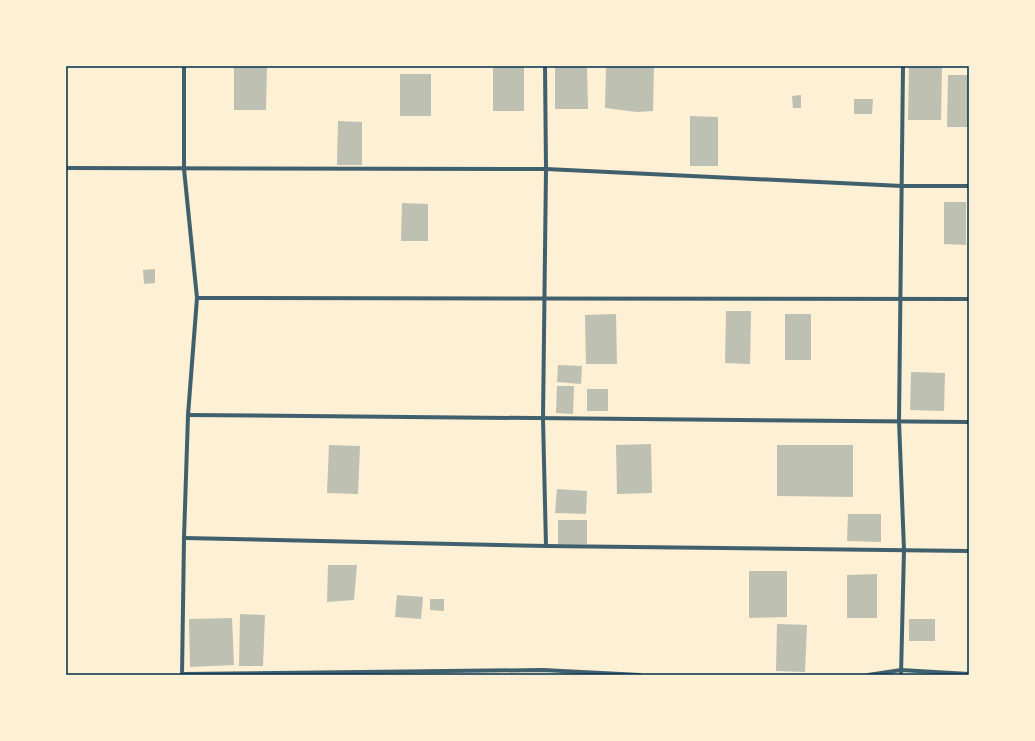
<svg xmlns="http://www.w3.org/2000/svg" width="1035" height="741" viewBox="0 0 1035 741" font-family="'Public Sans',sans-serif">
	<rect width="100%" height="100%" fill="#fdf0d5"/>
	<g fill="#bec0b2">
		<path d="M 234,66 L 267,66 L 266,110 L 234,110 Z"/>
		<rect x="493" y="66" width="31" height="45"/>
		<path d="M 555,66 L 587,66 L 588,109 L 555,109 Z"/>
		<path d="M 606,66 L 654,66 L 653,111 L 637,112 L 605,108 Z"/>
		<path d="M 909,66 L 942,66 L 941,120 L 908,120 Z"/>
		<rect x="400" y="74" width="31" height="42"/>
		<path d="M 948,75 L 969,75 L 969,127 L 947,127 Z"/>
		<path d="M 801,95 L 801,108 L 793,108 L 792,96 Z"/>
		<path d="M 854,99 L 873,99 L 872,114 L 854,114 Z"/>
		<path d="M 690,116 L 718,117 L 718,166 L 690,166 Z"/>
		<path d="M 338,121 L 362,122 L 362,165 L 337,165 Z"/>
		<path d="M 944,202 L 966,202 L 966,245 L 944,244 Z"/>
		<path d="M 402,203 L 428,204 L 428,241 L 401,241 Z"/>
		<path d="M 155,269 L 155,283 L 144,284 L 143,270 Z"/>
		<path d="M 726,311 L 751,311 L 750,364 L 725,363 Z"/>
		<path d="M 616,314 L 617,364 L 586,364 L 585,315 Z"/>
		<rect x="785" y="314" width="26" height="46"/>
		<path d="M 558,365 L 582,366 L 581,384 L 557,382 Z"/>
		<path d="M 911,372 L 945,373 L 944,411 L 910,410 Z"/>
		<path d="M 557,386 L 574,386 L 573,414 L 556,413 Z"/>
		<rect x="587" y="389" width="21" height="22"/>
		<path d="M 651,444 L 652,493 L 617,494 L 616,445 Z"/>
		<path d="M 329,445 L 360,446 L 358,494 L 327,493 Z"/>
		<path d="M 777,445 L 853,445 L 853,497 L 777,496 Z"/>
		<path d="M 557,489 L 587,491 L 586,514 L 555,513 Z"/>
		<path d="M 848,514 L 881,514 L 881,542 L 847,541 Z"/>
		<rect x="558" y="520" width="29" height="24"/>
		<path d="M 328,565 L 357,565 L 354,600 L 327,602 Z"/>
		<path d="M 749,571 L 787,571 L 787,617 L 749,618 Z"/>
		<path d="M 877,574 L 877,618 L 847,618 L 847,575 Z"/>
		<path d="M 397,595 L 423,597 L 421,619 L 395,617 Z"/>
		<path d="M 430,599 L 444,599 L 444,611 L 430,610 Z"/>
		<path d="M 240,614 L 265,615 L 263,666 L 239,666 Z"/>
		<path d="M 232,618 L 234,665 L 190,667 L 189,619 Z"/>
		<rect x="909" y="619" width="26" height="22"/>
		<path d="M 777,624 L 807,625 L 805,672 L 776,671 Z"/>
	</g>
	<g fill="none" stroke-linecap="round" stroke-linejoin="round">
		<g stroke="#3f606c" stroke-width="4">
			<path d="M 545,66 L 546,169 L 543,419 L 546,546"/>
			<path d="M 66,168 L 546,169 L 902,186 L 969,186"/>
			<path d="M 197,298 L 969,299"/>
			<path d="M 188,415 L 969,422"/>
			<path d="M 184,538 L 546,546 L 969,551"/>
			<path d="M 183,674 L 543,670 L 640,675"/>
			<path d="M 182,675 L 184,538 L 188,415 L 197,298 L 184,169 L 184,66"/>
			<path d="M 868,675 L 901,670 L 969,674"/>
			<path d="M 901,675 L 904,550 L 899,421 L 903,66"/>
		</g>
	</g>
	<rect width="1035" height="741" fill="none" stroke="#fdf0d5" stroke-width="134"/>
	<rect x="67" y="67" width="901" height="607" fill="none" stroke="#003049" stroke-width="1.5"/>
</svg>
